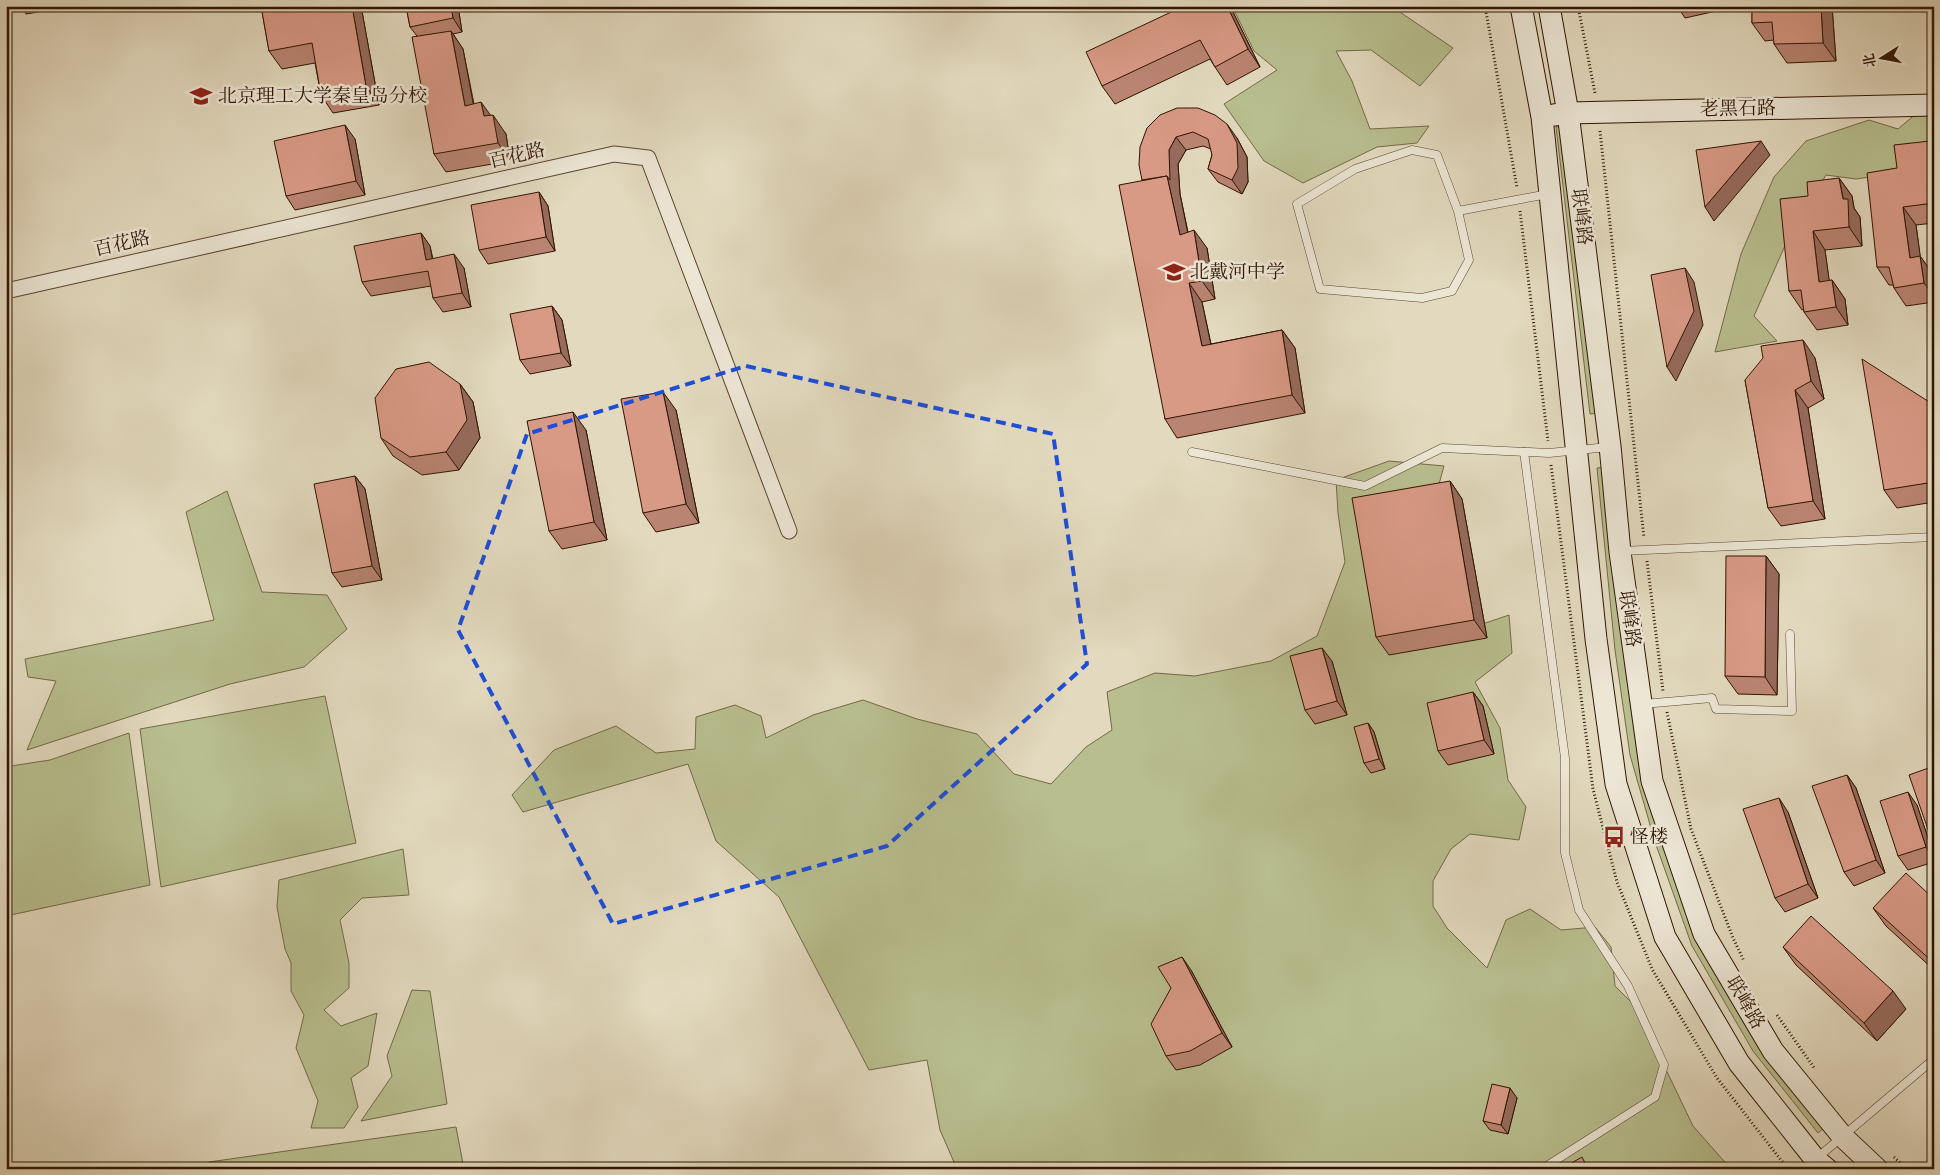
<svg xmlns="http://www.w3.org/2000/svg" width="1940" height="1175" viewBox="0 0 1940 1175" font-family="'IM FELL DW Pica','Noto Serif SC',serif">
	<rect width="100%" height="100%" fill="#e2d9be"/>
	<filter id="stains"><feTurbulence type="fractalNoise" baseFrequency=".004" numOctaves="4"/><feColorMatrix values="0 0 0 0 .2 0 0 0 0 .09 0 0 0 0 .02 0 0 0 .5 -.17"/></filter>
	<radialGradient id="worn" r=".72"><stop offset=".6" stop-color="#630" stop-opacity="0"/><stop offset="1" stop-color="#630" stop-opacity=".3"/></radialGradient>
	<g fill="#b8be8e" stroke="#746947">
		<path d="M 1232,6 L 1391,6 L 1453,48 L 1420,86 L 1371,50 L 1336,51 L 1352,81 L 1370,129 L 1429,126 L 1417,143 L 1377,147 L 1303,183 L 1264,161 L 1224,104 L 1277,70 L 1254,51 Z"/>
		<path d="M 1918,112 L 1934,115 L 1934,151 L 1900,173 L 1856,179 L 1826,175 L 1791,232 L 1754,316 L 1777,341 L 1715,352 L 1741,254 L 1774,177 L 1806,141 L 1869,120 L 1898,129 Z"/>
		<path d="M 1556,127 L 1564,127 L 1599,413 L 1590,414 Z"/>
		<path d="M 1389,461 L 1444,466 L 1436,495 L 1468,629 L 1509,615 L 1512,653 L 1475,682 L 1500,728 L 1508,780 L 1526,807 L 1519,840 L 1470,834 L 1451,849 L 1433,881 L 1433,906 L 1447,928 L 1487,968 L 1506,920 L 1530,909 L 1561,930 L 1595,927 L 1611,947 L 1615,986 L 1636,1007 L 1693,1126 L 1731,1169 L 957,1169 L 940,1130 L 927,1060 L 869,1070 L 779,897 L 716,841 L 688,764 L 523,812 L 512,795 L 554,750 L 616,726 L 656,753 L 695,749 L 696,717 L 735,705 L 761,716 L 766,738 L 813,715 L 863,700 L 917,719 L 977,734 L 1014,774 L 1051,784 L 1086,747 L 1112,730 L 1107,692 L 1155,673 L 1195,676 L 1271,661 L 1317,636 L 1345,562 L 1338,513 L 1336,480 Z"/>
		<path d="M 1606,467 L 1663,839 L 1825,1127 L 1818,1133 L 1753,1051 L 1692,946 L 1655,842 L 1630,755 L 1615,650 L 1597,468 Z"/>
		<path d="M 227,491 L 262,592 L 327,595 L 347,629 L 304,667 L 230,684 L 27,750 L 56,681 L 28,677 L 25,659 L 214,620 L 186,512 Z"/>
		<path d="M 325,696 L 356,843 L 161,887 L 140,729 Z"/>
		<path d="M 129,733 L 150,885 L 6,916 L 6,775 L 11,766 L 50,760 Z"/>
		<path d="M 403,849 L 409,895 L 362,898 L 340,920 L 349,963 L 349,988 L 324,1010 L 341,1026 L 377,1013 L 368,1066 L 351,1078 L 358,1107 L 344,1128 L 311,1128 L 318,1101 L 296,1048 L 304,1015 L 291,991 L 291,963 L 285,949 L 277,907 L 279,880 Z"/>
		<path d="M 412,990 L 430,991 L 447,1104 L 361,1121 L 392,1076 L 387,1056 Z"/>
		<path d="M 456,1127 L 464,1169 L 210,1169 L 209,1162 Z"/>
	</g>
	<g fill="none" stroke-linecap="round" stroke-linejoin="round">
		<g stroke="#5c4530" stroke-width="9">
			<g id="service">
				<path d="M 1458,211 L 1437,155 L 1412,150 L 1355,169 L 1297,204 L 1320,289 L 1422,298 L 1452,291 L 1469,260 L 1458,211 L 1548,194"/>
				<path d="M 1192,452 L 1365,486 L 1442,448 L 1549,453 L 1608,447"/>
				<path d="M 1524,452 L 1565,758 L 1565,853 L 1579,910 L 1628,986 L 1664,1065 L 1655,1097 L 1542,1169"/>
				<path d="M 1621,551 L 1934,537"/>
				<path d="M 1643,704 L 1712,698 L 1716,709 L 1792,711 L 1790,634"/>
				<path d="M 1817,1158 L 1934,1059"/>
			</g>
		</g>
		<g stroke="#5c4530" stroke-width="17">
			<path id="minor" d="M 6,291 L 614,154 L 648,158 L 789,531"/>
		</g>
		<g stroke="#301400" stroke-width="23">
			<g id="secondary">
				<path d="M 1521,6 L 1542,117 L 1596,639 L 1616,784 L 1665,937 L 1739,1063 L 1815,1159 L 1827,1169"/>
				<path d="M 1549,6 L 1568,113 L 1610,446 L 1620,552 L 1652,781 L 1704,934 L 1773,1051 L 1843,1137 L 1877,1169"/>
				<path d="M 1554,115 L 1568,113 L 1934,105"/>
			</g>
		</g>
		<g stroke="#301400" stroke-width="3" stroke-dasharray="1 2.5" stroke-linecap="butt">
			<path d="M 1485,6 L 1517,188"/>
			<path d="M 1578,6 L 1595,93"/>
			<path d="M 1600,131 L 1644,538"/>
			<path d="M 1520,211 L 1548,441"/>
			<path d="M 1551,465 L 1593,789 L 1617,882 L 1652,969 L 1717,1078 L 1788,1169"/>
			<path d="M 1647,561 L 1663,691"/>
			<path d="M 1667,712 L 1691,829 L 1733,938 L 1744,961"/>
			<path d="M 1777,1015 L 1815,1069"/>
			<path d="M 1894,1157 L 1907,1169"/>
		</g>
		<use href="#service" stroke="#ece6d5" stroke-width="8"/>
		<use href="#minor" stroke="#ece6d5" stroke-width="15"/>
		<use href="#secondary" stroke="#ece6d5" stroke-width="21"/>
	</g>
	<g fill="#ba8472" stroke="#301400">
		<path d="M 21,6 L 75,6 L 26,14 Z"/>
		<path d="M 261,6 L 361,6 L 379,105 L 333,113 L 321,95 L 315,63 L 282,69 L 269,51 Z"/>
		<path d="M 406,6 L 458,6 L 462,32 L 453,34 L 463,49 L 474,104 L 491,116 L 506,134 L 510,161 L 446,172 L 434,154 L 417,36 L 410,27 Z"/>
		<path d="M 1677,6 L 1720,6 L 1721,10 L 1685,18 Z"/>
		<path d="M 1752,6 L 1832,6 L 1836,61 L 1787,63 L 1774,44 L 1774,40 L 1765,41 L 1752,23 Z"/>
		<path d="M 1231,8 L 1260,67 L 1227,85 L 1215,67 L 1210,59 L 1115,104 L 1102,86 Z"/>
		<path d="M 1160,115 L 1237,138 L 1247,157 L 1248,182 L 1242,194 L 1218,182 L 1208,169 L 1212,155 L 1211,149 L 1203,146 L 1186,150 L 1178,164 L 1180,194 L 1188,232 L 1207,248 L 1215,299 L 1202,302 L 1211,344 L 1282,330 L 1295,348 L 1305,413 L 1177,438 L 1165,419 L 1142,180 Z"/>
		<path d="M 355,139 L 365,195 L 295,210 L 286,196 Z"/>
		<path d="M 1934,146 L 1934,223 L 1916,225 L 1920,256 L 1933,274 L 1934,279 L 1934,302 L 1906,306 L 1894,288 L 1893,285 L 1889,285 L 1877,267 L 1897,168 Z"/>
		<path d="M 1839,178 L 1852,196 L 1854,208 L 1860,217 L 1862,246 L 1825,250 L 1829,281 L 1832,280 L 1845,299 L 1848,325 L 1817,330 L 1804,312 L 1804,309 L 1802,310 L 1789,291 L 1808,196 Z"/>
		<path d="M 539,192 L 548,206 L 555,251 L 488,264 L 479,250 Z"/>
		<path d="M 421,233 L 430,246 L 433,259 L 464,268 L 471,307 L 443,312 L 433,298 L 431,286 L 371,296 L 362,282 Z"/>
		<path d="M 552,306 L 562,320 L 571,366 L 530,374 L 520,360 Z"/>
		<path d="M 1815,358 L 1824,399 L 1808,408 L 1825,519 L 1781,526 L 1768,508 L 1745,380 Z"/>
		<path d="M 460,384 L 473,402 L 480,438 L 459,470 L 422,475 L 393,456 L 381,438 Z"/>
		<path d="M 1934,405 L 1934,502 L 1897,508 L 1884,490 Z"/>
		<path d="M 676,410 L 699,523 L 656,532 L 643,513 Z"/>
		<path d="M 586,430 L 607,540 L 562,549 L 549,531 Z"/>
		<path d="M 355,476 L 365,489 L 382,580 L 342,587 L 332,573 Z"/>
		<path d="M 1450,481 L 1462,499 L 1487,638 L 1389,655 L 1376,637 Z"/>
		<path d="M 1766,556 L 1779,574 L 1777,695 L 1738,694 L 1725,676 Z"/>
		<path d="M 1332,661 L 1347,715 L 1315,724 L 1305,710 Z"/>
		<path d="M 1473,692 L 1483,706 L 1494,754 L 1448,765 L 1438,751 Z"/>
		<path d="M 1368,723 L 1374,732 L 1385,769 L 1371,773 L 1364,763 Z"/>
		<path d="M 1847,775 L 1856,788 L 1885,873 L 1854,886 L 1844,872 Z"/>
		<path d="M 1917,805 L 1934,856 L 1934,862 L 1908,870 L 1898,856 Z"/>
		<path d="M 1788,812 L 1818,898 L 1785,912 L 1775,898 Z"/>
		<path d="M 1934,899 L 1934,970 L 1886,926 L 1873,908 Z"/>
		<path d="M 1783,947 L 1906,1009 L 1877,1041 L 1796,965 Z"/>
		<path d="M 1191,970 L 1232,1047 L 1200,1065 L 1176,1070 L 1166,1056 Z"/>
		<path d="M 1517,1098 L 1508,1134 L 1490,1130 L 1483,1121 Z"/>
	</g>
	<g fill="#976b5d" stroke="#301400">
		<path d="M 352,6 L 361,6 L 379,105 L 366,86 Z"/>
		<path d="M 451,6 L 458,6 L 462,32 L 453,18 Z"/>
		<path d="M 1227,6 L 1230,6 L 1231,8 L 1260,67 L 1248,49 Z"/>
		<path d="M 1821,6 L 1832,6 L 1836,61 L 1823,43 Z"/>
		<path d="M 451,31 L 463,49 L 477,124 L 465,106 Z"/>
		<path d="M 481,102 L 494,120 L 493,115 L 506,134 L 510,161 L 498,143 L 484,116 Z"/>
		<path d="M 1227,124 L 1237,138 L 1247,157 L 1248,182 L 1242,194 L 1232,180 Z"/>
		<path d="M 345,125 L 355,139 L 365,195 L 356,181 Z"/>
		<path d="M 1176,137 L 1186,150 L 1178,164 L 1180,194 L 1192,254 L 1180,235 L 1167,176 L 1169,150 Z"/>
		<path d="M 1761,141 L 1770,155 L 1714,221 L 1705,207 Z"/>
		<path d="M 1930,141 L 1934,146 L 1934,186 Z"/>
		<path d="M 1839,178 L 1852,196 L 1854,208 L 1860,217 L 1862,246 L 1849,227 Z"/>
		<path d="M 539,192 L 548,206 L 555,251 L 546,237 Z"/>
		<path d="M 1903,207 L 1916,225 L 1923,276 L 1910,258 Z"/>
		<path d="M 1194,230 L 1207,248 L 1215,299 L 1202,281 Z"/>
		<path d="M 1813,231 L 1825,250 L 1832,300 L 1819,282 Z"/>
		<path d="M 421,233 L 430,246 L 435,274 L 426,260 Z"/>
		<path d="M 454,254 L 464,268 L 471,307 L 462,293 Z"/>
		<path d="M 1920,256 L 1933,274 L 1934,296 L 1924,283 Z"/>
		<path d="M 1685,268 L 1694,282 L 1703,325 L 1676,381 L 1667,367 Z"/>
		<path d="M 1832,280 L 1845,299 L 1848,325 L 1836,307 Z"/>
		<path d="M 1189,283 L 1202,302 L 1215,364 L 1202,346 Z"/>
		<path d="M 552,306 L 562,320 L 571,366 L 561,353 Z"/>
		<path d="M 1282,330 L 1295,348 L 1305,413 L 1292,395 Z"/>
		<path d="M 1803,340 L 1815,358 L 1824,399 L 1811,381 Z"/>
		<path d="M 460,384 L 473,402 L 480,438 L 459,470 L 446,452 Z"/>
		<path d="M 1795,390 L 1808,408 L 1825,519 L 1813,501 Z"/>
		<path d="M 663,392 L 676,410 L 699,523 L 686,504 Z"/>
		<path d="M 573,412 L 586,430 L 607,540 L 594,522 Z"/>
		<path d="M 355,476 L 365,489 L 382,580 L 372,566 Z"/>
		<path d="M 1450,481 L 1462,499 L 1487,638 L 1474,620 Z"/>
		<path d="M 1766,556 L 1779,574 L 1777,695 L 1765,677 Z"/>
		<path d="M 1322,648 L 1332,661 L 1347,715 L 1337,701 Z"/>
		<path d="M 1473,692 L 1483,706 L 1494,754 L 1484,740 Z"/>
		<path d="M 1368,723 L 1374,732 L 1385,769 L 1379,759 Z"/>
		<path d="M 1847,775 L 1856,788 L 1885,873 L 1876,860 Z"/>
		<path d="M 1908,792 L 1917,805 L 1934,856 L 1934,859 L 1926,847 Z"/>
		<path d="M 1779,798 L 1788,812 L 1818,898 L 1808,884 Z"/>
		<path d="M 1182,957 L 1191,970 L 1232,1047 L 1222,1033 Z"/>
		<path d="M 1893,991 L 1906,1009 L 1877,1041 L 1864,1023 Z"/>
		<path d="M 1510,1088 L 1517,1098 L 1508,1134 L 1501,1125 Z"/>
	</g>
	<g fill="#d89985" stroke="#301400">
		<path d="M 261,6 L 352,6 L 366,86 L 321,95 L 312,43 L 269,51 Z"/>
		<path d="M 406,6 L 451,6 L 453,18 L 410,27 Z"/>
		<path d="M 1184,6 L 1227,6 L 1248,49 L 1215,67 L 1200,40 L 1102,86 L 1086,52 Z"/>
		<path d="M 1752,6 L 1821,6 L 1823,43 L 1774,44 L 1772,22 L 1752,23 Z"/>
		<path d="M 451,31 L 465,106 L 481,102 L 484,116 L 493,115 L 498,143 L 434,154 L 412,37 Z"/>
		<path d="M 1177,108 L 1198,108 L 1215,115 L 1227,124 L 1237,143 L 1238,168 L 1232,180 L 1208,169 L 1212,155 L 1208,139 L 1193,132 L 1176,137 L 1169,150 L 1170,180 L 1167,176 L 1142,180 L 1139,165 L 1140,147 L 1147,128 L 1160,115 Z"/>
		<path d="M 345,125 L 356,181 L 286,196 L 274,141 Z"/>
		<path d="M 1761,141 L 1705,207 L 1696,150 Z"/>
		<path d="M 1930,141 L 1934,186 L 1934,203 L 1903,207 L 1910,258 L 1920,256 L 1924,283 L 1894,288 L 1889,267 L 1877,267 L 1867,173 L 1897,168 L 1894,145 Z"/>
		<path d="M 1167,176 L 1180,235 L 1194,230 L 1202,281 L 1189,283 L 1202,346 L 1282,330 L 1292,395 L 1165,419 L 1119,185 Z"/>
		<path d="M 1839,178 L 1843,199 L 1848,199 L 1849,227 L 1813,231 L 1819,282 L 1832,280 L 1836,307 L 1804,312 L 1801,290 L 1789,291 L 1780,199 L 1808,196 L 1807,182 Z"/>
		<path d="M 539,192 L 546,237 L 479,250 L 471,205 Z"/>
		<path d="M 421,233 L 426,260 L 454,254 L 462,293 L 433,298 L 428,271 L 362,282 L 354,246 Z"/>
		<path d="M 1685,268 L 1694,311 L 1667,367 L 1651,275 Z"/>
		<path d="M 552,306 L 561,353 L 520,360 L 510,314 Z"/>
		<path d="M 1803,340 L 1811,381 L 1795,390 L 1813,501 L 1768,508 L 1745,380 L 1763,358 L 1761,346 Z"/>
		<path d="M 1862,359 L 1934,405 L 1934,482 L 1884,490 Z"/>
		<path d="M 429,362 L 460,384 L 467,420 L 446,452 L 410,457 L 381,438 L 375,398 L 396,369 Z"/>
		<path d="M 663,392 L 686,504 L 643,513 L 621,399 Z"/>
		<path d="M 573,412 L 594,522 L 549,531 L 527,421 Z"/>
		<path d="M 355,476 L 372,566 L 332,573 L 314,484 Z"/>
		<path d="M 1450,481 L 1474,620 L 1376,637 L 1352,498 Z"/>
		<path d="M 1726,556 L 1766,556 L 1765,677 L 1725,676 Z"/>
		<path d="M 1322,648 L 1337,701 L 1305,710 L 1290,656 Z"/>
		<path d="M 1473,692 L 1484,740 L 1438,751 L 1427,703 Z"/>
		<path d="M 1368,723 L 1379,759 L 1364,763 L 1354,727 Z"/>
		<path d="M 1934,766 L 1934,843 L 1933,844 L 1909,775 Z"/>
		<path d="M 1847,775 L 1876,860 L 1844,872 L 1812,786 Z"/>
		<path d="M 1908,792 L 1926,847 L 1898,856 L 1880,801 Z"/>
		<path d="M 1779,798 L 1808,884 L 1775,898 L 1743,809 Z"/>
		<path d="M 1906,873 L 1934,899 L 1934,963 L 1873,908 Z"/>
		<path d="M 1811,916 L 1893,991 L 1864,1023 L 1783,947 Z"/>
		<path d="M 1182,957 L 1222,1033 L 1190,1051 L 1166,1056 L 1151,1024 L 1171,988 L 1158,967 Z"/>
		<path d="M 1492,1084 L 1510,1088 L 1501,1125 L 1483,1121 Z"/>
		<path d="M 1582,1157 L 1588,1169 L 1561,1169 Z"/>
	</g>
	<path fill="none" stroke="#1d4ed8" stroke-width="4" stroke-dasharray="10 6" stroke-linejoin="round" d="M 746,366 L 1053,434 L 1087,664 L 887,846 L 613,924 L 458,630 L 527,434 Z"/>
	<defs>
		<g id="university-bare" transform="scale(1.725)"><path d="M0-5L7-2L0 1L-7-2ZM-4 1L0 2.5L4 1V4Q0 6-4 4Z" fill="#8f2418" stroke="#ece6d5" stroke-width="2.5" paint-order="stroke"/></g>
		<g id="school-bare" transform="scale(1.725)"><path d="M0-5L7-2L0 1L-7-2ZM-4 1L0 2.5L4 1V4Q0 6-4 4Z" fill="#8f2418" stroke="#ece6d5" stroke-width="2.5" paint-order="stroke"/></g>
		<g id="bus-bare" transform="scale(1.725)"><path d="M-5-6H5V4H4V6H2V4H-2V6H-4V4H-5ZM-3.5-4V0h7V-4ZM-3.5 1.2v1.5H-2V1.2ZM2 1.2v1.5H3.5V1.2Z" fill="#8f2418" stroke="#ece6d5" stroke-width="2.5" paint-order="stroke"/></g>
	</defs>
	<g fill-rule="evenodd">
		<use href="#university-bare" x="201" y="96"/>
		<use href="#school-bare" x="1174" y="272"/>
		<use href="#bus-bare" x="1614" y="837"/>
	</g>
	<g text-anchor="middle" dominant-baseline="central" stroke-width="5" stroke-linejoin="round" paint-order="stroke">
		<g font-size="19" fill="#301400" stroke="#ece6d5" text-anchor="start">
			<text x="218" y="96">北京理工大学秦皇岛分校</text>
			<text x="1190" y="272">北戴河中学</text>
			<text x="1630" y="837">怪楼</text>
		</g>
		<g font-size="19" fill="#301400" stroke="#ece6d5">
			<text transform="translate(1738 109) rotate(-1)">老黑石路</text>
			<text transform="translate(517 156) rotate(-13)">百花路</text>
			<text transform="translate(1581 217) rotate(83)">联峰路</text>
			<text transform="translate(122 244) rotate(-13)">百花路</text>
			<text transform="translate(1629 619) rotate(82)">联峰路</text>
			<text transform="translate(1745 1003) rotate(60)">联峰路</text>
		</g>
	</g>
	<rect width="1940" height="1175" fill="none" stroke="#e2d9be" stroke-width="25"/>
	<rect x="8" y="8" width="1925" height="1160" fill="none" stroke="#301400" stroke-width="2.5"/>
	<rect x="12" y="12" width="1915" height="1150" fill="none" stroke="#301400"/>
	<g transform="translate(1882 58) rotate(259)" stroke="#ece6d5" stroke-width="4" paint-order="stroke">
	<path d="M0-4L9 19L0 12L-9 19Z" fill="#301400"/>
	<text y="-8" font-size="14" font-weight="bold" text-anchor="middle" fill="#301400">北</text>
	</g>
	<rect width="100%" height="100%" filter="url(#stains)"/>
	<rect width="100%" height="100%" fill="url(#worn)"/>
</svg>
